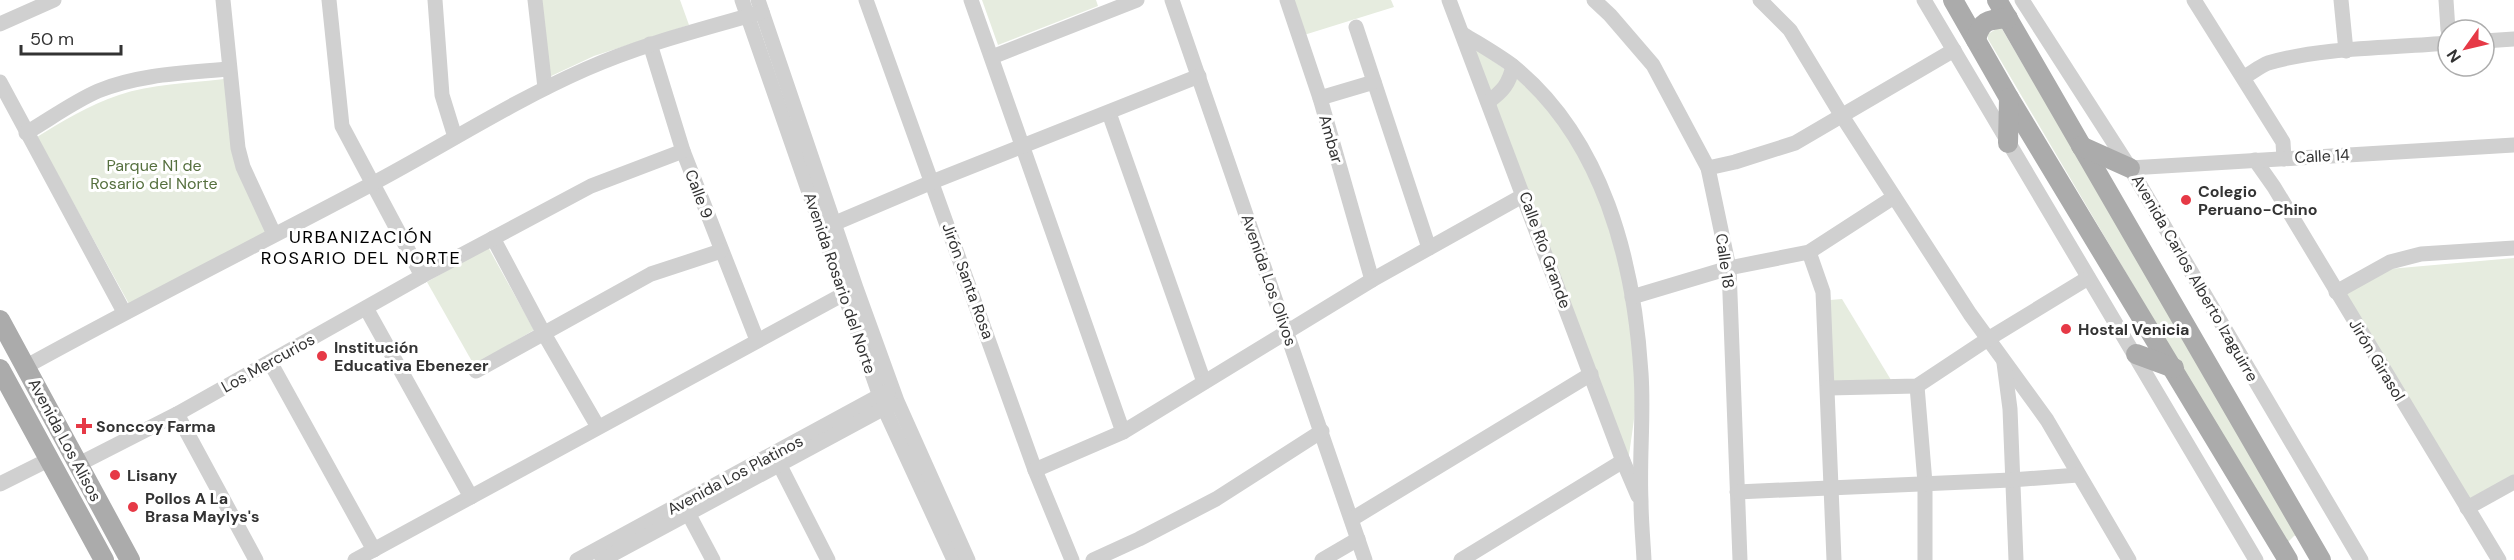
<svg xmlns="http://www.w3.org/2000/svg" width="2514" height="560" viewBox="0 0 2514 560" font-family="'DM Sans',sans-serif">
	<rect width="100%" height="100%" fill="#fff"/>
	<g fill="#e6ecdf">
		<path d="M 539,0 L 680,0 L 689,25 L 594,56 L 549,77 Z"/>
		<path d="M 982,0 L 1096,0 L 1098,6 L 998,45 Z"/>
		<path d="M 1292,0 L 1391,0 L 1394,7 L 1304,35 Z"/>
		<path d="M 1998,28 L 2002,29 L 2300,534 L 2294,536 L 2286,544 L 1988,39 L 1988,34 Z"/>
		<path d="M 1472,47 C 1503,67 1529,85 1553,114 C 1605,176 1629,292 1636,371 C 1638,402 1632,432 1628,462 Z"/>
		<path d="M 224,79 L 266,232 L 129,304 L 37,137 C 63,121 89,105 119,95 C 151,84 189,83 224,79 Z"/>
		<path d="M 488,247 L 534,330 L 474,365 L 427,282 Z"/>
		<path d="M 2514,258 L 2514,478 L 2475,501 L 2465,497 L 2345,295 L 2389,269 Z"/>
		<path d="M 1842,299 L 1891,380 L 1831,383 L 1830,300 Z"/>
	</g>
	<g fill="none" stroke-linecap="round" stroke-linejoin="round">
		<g stroke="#d0d0d0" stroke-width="15">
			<path d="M 223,0 L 238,148 L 243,167 L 274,234"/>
			<path d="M 329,0 L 342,126 L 422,276"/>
			<path d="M 435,0 L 442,95 L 455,137"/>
			<path d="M 535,0 L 545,88"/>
			<path d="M 742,0 L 884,408 L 954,560"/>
			<path d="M 758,0 L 856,288 L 897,401 L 968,560"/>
			<path d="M 866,0 L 1035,470 L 1072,560"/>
			<path d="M 971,0 L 1123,432"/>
			<path d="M 1172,0 L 1365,560"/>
			<path d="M 1287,0 L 1320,98 L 1372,280"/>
			<path d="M 1449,0 L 1623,461 L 1638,496"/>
			<path d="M 1594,0 L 1610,15 L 1653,65 L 1708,168 L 1729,268 L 1740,560"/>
			<path d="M 1760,0 L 1790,30 L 1842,116 L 1970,314 L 2047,420 L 2129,560"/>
			<path d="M 1924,0 L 2256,560"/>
			<path d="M 2022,0 L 2130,168 L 2361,560"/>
			<path d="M 2194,0 L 2283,142 L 2284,159"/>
			<path d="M 2341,0 L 2346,51"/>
			<path d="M 2446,0 L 2448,30"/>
			<path d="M 0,24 L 54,0"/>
			<path d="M 1356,27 L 1429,248"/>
			<path d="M 1463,34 C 1479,44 1497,54 1513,66 C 1603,139 1634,261 1641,373 C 1644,415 1639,458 1641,501 C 1641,520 1643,540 1644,560"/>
			<path d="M 2484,41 L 2514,39"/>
			<path d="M 650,44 L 683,151 L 757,340"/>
			<path d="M 992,57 L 1137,0"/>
			<path d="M 2244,77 C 2252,73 2260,66 2268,63 C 2322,47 2392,48 2448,43"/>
			<path d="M 0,82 L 124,312"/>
			<path d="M 1320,98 L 1374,82"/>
			<path d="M 1488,102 C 1503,91 1509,84 1513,66"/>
			<path d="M 1109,113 L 1204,382"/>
			<path d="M 26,133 C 50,119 73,102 98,91 C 139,74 186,73 229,69"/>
			<path d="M 2255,160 L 2274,187 L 2499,560"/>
			<path d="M 1708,168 L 1735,162 L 1795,143 L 1954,50"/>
			<path d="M 2130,168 L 2514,145"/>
			<path d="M 826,227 L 932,182 L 1199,76"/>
			<path d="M 493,238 L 543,332 L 598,427"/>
			<path d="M 1809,252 L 1823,292 L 1834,560"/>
			<path d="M 2336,292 L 2390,262 L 2421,254 L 2514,248"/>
			<path d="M 1632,297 L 1729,268 L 1809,252 L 1894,197"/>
			<path d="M 366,308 L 471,497"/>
			<path d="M 270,362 L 374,550"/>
			<path d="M 2004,363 L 2010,409 L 2016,560"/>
			<path d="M 25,367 C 139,304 255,246 370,185 C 442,147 511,102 586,69 C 642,44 703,29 762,12"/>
			<path d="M 476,371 L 651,274 L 721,251"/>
			<path d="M 1917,386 L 1925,483 L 1925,560"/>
			<path d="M 1828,388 L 1917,386 L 1988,339 L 2088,278"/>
			<path d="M 177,414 L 256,560"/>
			<path d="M 775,456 L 828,560"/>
			<path d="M 79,464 L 177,414 L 422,276 L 591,186 L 683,151"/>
			<path d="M 1035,470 L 1123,432 L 1372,280 L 1524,195"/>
			<path d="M 0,484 L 50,459"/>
			<path d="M 1737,492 L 2011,480 L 2078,475"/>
			<path d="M 2467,508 L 2514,482"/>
			<path d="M 688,513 L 713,560"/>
			<path d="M 1352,519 L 1591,374"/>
			<path d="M 355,560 L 853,289"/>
			<path d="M 577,560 L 888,391"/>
			<path d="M 602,560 L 892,404"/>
			<path d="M 1093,560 L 1139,539 L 1216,499 L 1322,431"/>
			<path d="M 1322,560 L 1358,539"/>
			<path d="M 1461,560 L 1623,461"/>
		</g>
		<g stroke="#ababab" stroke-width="20">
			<path d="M 1953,0 L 2009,98 L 2288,560"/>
			<path d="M 1997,0 L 2321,560"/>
			<path d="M 1976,40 C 1981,19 1989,20 2008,18"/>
			<path d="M 2008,143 L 2009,98"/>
			<path d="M 2081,146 L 2130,168"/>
			<path d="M 0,320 L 130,560"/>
			<path d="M 2136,354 L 2174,368"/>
			<path d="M 0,369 L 104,560"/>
		</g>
	</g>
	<g fill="#e63946" stroke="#fff" stroke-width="2">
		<circle cx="2186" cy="200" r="6"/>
		<circle cx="2066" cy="329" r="6"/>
		<circle cx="322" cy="356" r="6"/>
		<path d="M81 417h6v6h6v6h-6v6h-6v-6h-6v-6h6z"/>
		<circle cx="115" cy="475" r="6"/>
		<circle cx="133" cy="507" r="6"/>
	</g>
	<g text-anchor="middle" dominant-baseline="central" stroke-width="6" stroke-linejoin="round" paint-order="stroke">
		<g font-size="16" fill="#333" stroke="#fff">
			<text transform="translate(1331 139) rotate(74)">Ambar</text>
			<text transform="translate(2322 156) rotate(-3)">Calle 14</text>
			<text transform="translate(699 194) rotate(69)">Calle 9</text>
			<text transform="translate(1545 250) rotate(70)">Calle Río Grande</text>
			<text transform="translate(1725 261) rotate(82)">Calle 18</text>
			<text transform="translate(2195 278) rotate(60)">Avenida Carlos Alberto Izaguirre</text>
			<text transform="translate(1269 280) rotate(71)">Avenida Los Olivos</text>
			<text transform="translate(968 281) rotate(70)">Jirón Santa Rosa</text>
			<text transform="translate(840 283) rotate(71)">Avenida Rosario del Norte</text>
			<text transform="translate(2377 360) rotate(59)">Jirón Girasol</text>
			<text transform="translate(268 363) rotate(-29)">Los Mercurios</text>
			<text transform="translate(65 440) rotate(62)">Avenida Los Alisos</text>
			<text transform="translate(735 475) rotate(-28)">Avenida Los Platinos</text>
		</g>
		<g font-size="16" fill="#56703f" stroke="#fff">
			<text x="154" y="165">Parque N1 de<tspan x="154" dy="18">Rosario del Norte</tspan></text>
		</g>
		<g font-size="16" font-weight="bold" fill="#333" stroke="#fff" text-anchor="start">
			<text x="2198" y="191">Colegio<tspan x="2198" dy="18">Peruano-Chino</tspan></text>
			<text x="2078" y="329">Hostal Venicia</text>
			<text x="334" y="347">Institución<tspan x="334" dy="18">Educativa Ebenezer</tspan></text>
			<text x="96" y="426">Sonccoy Farma</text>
			<text x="127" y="475">Lisany</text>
			<text x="145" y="498">Pollos A La<tspan x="145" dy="18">Brasa Maylys's</tspan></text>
		</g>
		<g font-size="18" letter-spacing="1.5" fill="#000" stroke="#fff">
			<text x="361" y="237">URBANIZACIÓN<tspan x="361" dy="21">ROSARIO DEL NORTE</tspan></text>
		</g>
	</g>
	<g transform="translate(2466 48) rotate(236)"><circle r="28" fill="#ffffff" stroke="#adadad" stroke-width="1.5"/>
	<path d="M0-4.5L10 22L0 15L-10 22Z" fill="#e63946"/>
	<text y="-9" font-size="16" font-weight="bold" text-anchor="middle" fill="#333333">N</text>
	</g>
	<path d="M21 45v9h100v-9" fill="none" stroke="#333333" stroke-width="3"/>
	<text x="30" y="45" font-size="18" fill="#333333" stroke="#ffffff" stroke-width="4.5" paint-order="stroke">50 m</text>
</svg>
